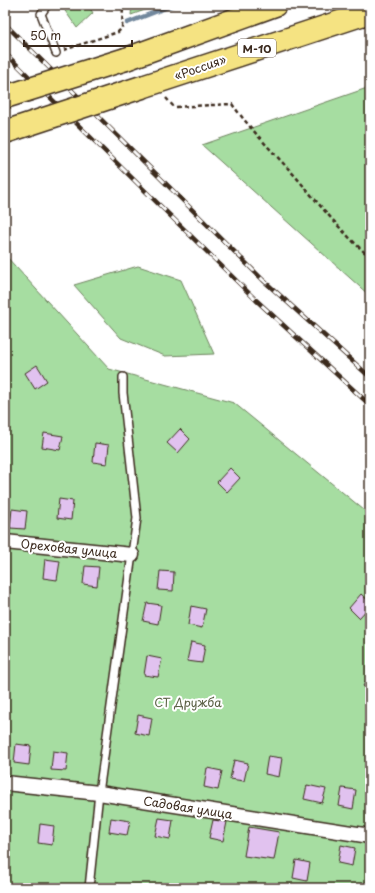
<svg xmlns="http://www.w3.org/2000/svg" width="375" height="893" viewBox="0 0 375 893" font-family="'Playpen Sans',sans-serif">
	<rect width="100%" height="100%" fill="#fff"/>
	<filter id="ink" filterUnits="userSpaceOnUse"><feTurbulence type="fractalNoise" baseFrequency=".025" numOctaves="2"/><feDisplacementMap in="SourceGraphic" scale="8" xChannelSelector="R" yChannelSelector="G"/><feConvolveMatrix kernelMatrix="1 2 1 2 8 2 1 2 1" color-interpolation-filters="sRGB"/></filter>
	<g filter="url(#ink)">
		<g fill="#a6dda1" stroke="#708460">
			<path d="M 61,5 L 88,5 L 93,13 L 77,28 Z"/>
			<path d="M 132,5 L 159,5 L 131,15 Z"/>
			<path d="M 370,87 L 370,296 L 202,145 Z"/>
			<path d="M 5,255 L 109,369 L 234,403 L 370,515 L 370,888 L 5,888 Z"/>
			<path d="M 138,266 L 181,280 L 214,354 L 165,356 L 121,338 L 74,285 Z"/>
		</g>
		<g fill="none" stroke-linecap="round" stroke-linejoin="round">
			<path stroke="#72889d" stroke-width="4.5" d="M 127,23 L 173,5"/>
		</g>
		<g fill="#e1c2ef" stroke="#3b2a1e">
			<path d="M 37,365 L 47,381 L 35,389 L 25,373 Z"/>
			<path d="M 180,429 L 190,439 L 178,453 L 167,443 Z"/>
			<path d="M 44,433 L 63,436 L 60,450 L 42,447 Z"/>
			<path d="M 95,443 L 109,445 L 107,464 L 93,462 Z"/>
			<path d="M 230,468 L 240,478 L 227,492 L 217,482 Z"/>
			<path d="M 59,499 L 73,501 L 71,520 L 57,518 Z"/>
			<path d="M 12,509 L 27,511 L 25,529 L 10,528 Z"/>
			<path d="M 45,559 L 60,561 L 57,580 L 43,578 Z"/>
			<path d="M 85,566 L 99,567 L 97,586 L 83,584 Z"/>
			<path d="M 160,571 L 174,572 L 173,591 L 158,590 Z"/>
			<path d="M 361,594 L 370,602 L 370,606 L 359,618 L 349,608 Z"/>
			<path d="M 147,603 L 161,605 L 158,624 L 143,621 Z"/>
			<path d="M 191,606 L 206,609 L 202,628 L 188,625 Z"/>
			<path d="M 191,642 L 205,645 L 202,663 L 187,661 Z"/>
			<path d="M 147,656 L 162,659 L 158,677 L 144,675 Z"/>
			<path d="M 370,675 L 370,691 L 363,686 Z"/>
			<path d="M 138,715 L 152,718 L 149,736 L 135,733 Z"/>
			<path d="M 16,744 L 31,746 L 29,765 L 14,763 Z"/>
			<path d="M 53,751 L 68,753 L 66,771 L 51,770 Z"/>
			<path d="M 268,756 L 282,758 L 279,777 L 265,774 Z"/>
			<path d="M 234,760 L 248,763 L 244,781 L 230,779 Z"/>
			<path d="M 207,768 L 222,771 L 218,790 L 204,787 Z"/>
			<path d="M 307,785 L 326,789 L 322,803 L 304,799 Z"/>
			<path d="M 342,788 L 356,790 L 353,809 L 339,806 Z"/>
			<path d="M 111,818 L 130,821 L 127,835 L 109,832 Z"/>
			<path d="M 159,818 L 173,820 L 170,839 L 155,836 Z"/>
			<path d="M 213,820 L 227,822 L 223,841 L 209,838 Z"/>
			<path d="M 40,824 L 54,826 L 52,845 L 38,843 Z"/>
			<path d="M 249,827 L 279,832 L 274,860 L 244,856 Z"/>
			<path d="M 341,845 L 355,848 L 352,866 L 338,863 Z"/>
			<path d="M 296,860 L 310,863 L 307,881 L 293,878 Z"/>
		</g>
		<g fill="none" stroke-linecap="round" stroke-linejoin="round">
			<g stroke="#3b2a1e" stroke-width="10">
				<g id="lane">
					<path d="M 47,5 L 41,14 L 56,53"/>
					<path d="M 89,888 L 99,793 L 137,518 L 123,393 L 123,377"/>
				</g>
			</g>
			<g stroke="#3b2a1e" stroke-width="17">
				<g id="street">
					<path d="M 5,542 L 132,555"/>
					<path d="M 5,783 L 99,793 L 370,836"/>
				</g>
			</g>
			<g stroke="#3b2a1e" stroke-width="25">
				<g id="highway">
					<path d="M 126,59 L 275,5"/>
					<path d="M 145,86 L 370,12"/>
				</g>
			</g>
			<g stroke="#3b2a1e" stroke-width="2.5" stroke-dasharray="4 3" stroke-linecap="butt">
				<path d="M 64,50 L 118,32 L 122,28 L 123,5"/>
				<path d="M 166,98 L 174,107 L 232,104 C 251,130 273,152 295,176 C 319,204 342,233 370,257"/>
			</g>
			<use href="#lane" stroke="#fff" stroke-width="7"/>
			<use href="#street" stroke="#fff" stroke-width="14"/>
			<use href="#highway" stroke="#f5e382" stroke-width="22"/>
			<g stroke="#3b2a1e" stroke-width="4.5">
				<g id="rail">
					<path d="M 5,24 L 263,280 L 370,377"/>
					<path d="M 5,53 L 256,300 L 370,405"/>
				</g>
			</g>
			<use href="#rail" stroke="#fff" stroke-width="3" stroke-dasharray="9" stroke-linecap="butt"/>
			<g stroke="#3b2a1e" stroke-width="25" stroke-linecap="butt">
				<g id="highway-bridge">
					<path d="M 5,97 L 126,59"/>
					<path d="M 5,132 L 145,86"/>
				</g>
			</g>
			<use href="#highway-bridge" stroke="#f5e382" stroke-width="22"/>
		</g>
	</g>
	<g text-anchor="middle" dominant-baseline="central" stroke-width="4" stroke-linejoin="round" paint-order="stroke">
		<rect fill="#fff" stroke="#766a62" stroke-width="1" x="238" y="39" width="38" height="18" rx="3"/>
		<g font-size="11" font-weight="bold" fill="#3b2a1e">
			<text x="257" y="48">М-10</text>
		</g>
		<g font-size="12" fill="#3b2a1e" stroke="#fff">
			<text transform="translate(200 67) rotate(-19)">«Россия»</text>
			<text transform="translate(69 548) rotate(6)">Ореховая улица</text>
			<text transform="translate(188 807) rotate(9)">Садовая улица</text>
		</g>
		<g font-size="12" fill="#5b6045" stroke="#fff">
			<text x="188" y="702">СТ Дружба</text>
		</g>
	</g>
	<rect width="375" height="893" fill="none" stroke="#fff" stroke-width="20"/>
	<rect x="10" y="10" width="355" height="873" fill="none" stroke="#3b2a1e" stroke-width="1.5" filter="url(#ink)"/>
	<path d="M24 40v6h108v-6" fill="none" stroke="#3b2a1e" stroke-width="2"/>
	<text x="30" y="40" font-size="12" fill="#3b2a1e" stroke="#ffffff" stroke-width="3" paint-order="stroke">50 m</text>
</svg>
